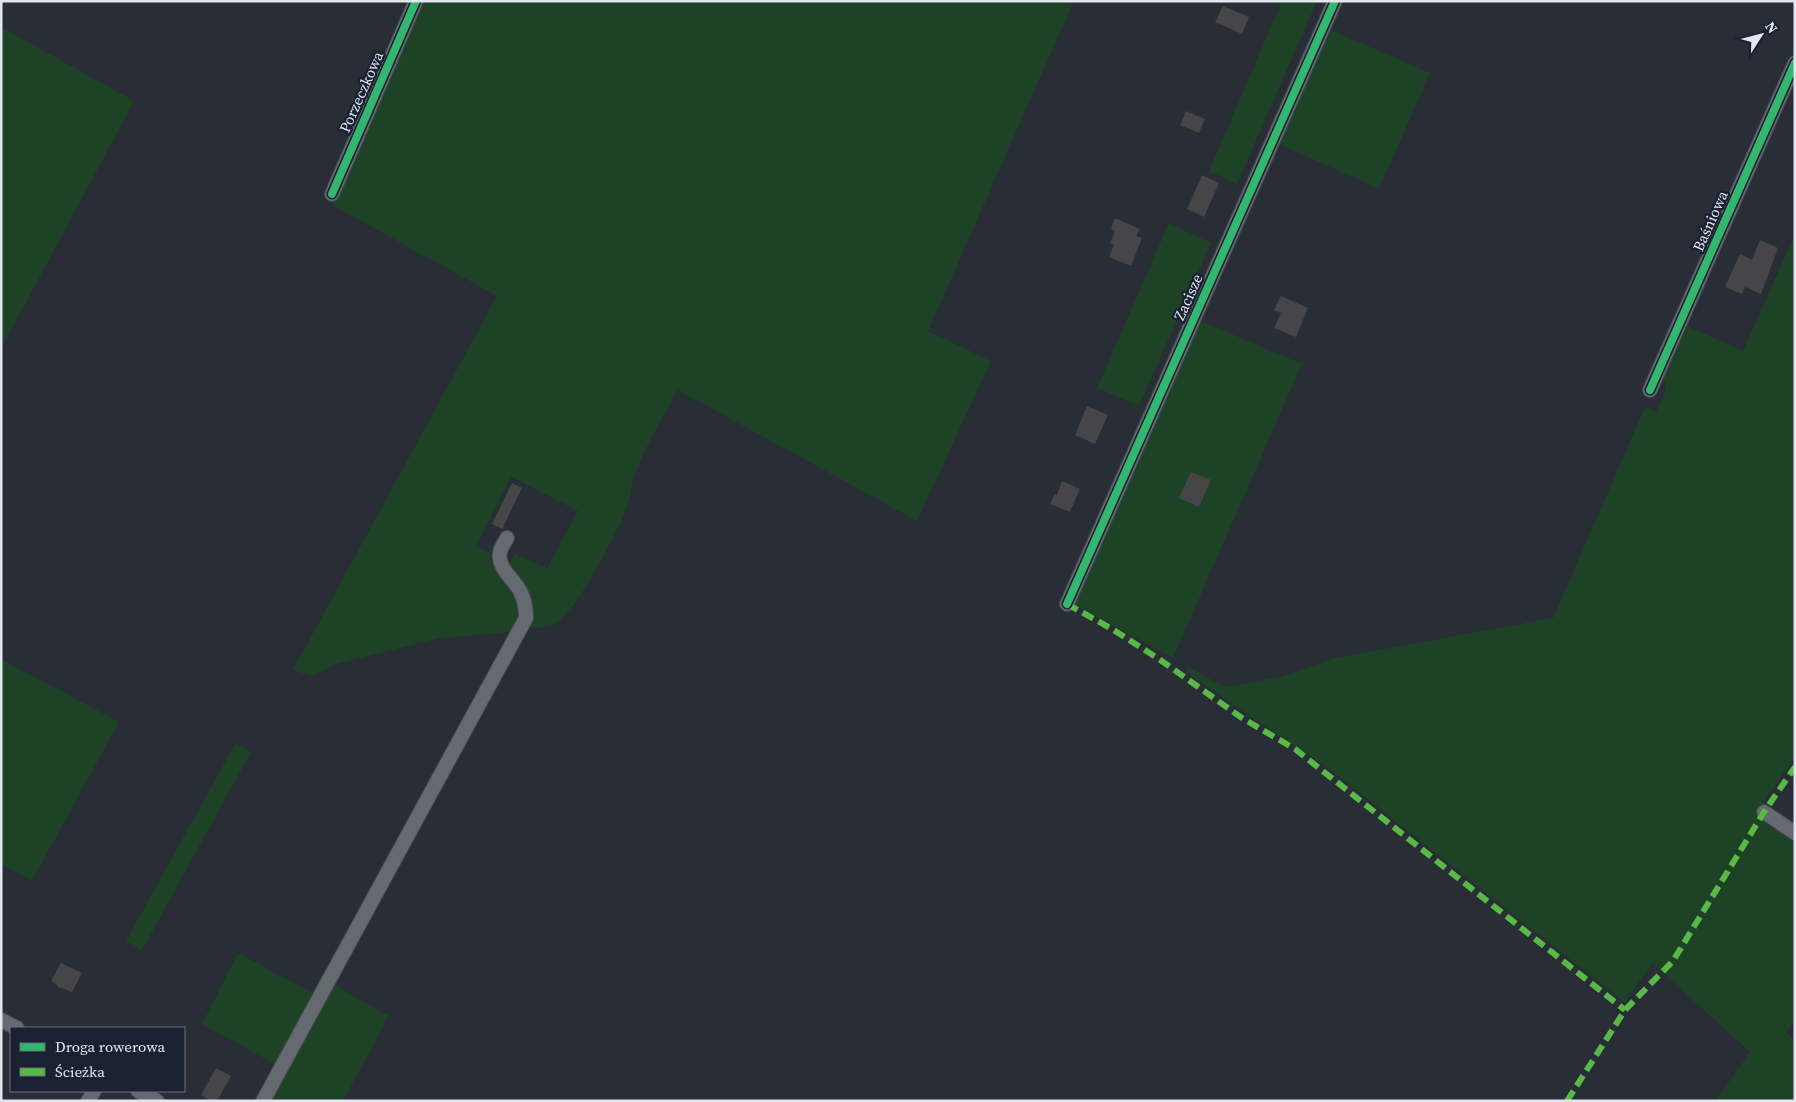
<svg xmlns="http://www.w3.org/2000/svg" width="1796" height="1102" viewBox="0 0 1796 1102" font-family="'Source Serif 4',serif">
	<rect width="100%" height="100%" fill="#292d35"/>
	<g fill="#1e4226">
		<path d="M 422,1 L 1074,1 L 928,331 L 991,361 L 917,521 L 678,390 C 663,417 647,443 636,472 C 631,484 630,499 625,512 C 617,533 574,615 555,624 C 546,628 535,628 525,628 L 533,615 L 533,605 L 510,567 L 510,562 L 515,554 L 547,568 L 578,511 L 511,477 L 476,546 L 489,552 L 491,562 L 515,598 L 521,617 L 513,632 L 439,638 L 336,664 L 311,676 L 293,670 L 497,296 L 332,205 Z"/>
		<path d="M 1282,1 L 1317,1 L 1237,184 L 1209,171 Z"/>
		<path d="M 1,27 L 134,101 L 1,349 Z"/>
		<path d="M 1329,29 L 1430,73 L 1379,189 L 1279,144 Z"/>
		<path d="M 1169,223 L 1211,243 L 1139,406 L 1097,388 Z"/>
		<path d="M 1795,234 L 1795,757 L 1756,813 L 1795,841 L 1795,1019 L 1786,1033 L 1795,1040 L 1795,1101 L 1715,1101 L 1750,1052 L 1652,963 L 1625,1003 L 1327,767 L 1251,717 L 1186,672 L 1188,667 L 1225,687 L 1284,676 L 1335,658 L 1553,618 L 1645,407 L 1656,412 L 1666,388 L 1664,379 L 1687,326 L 1743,351 Z"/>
		<path d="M 1201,321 L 1302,364 L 1173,658 L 1075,605 Z"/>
		<path d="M 1,659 L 119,722 L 39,868 L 31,880 L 1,864 Z"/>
		<path d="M 235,744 L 251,752 L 142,950 L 126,941 Z"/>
		<path d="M 238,953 L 315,994 L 276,1065 L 202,1024 Z"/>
		<path d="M 332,984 L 389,1016 L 343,1101 L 267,1101 Z"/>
	</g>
	<g fill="#464548">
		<path d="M 1223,6 L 1249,17 L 1242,34 L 1215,22 Z"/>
		<path d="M 1186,111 L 1205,119 L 1199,133 L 1180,125 Z"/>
		<path d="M 1202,175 L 1219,183 L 1204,217 L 1187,209 Z"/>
		<path d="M 1115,218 L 1140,229 L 1136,236 L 1142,238 L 1131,266 L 1109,257 L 1114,245 L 1110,243 L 1115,231 L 1111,229 Z"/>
		<path d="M 1760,240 L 1778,248 L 1761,294 L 1745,287 L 1742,294 L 1725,287 L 1740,254 L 1752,260 Z"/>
		<path d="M 1281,296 L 1308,308 L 1296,337 L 1274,328 L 1281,313 L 1274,310 Z"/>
		<path d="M 1087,406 L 1108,415 L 1095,444 L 1075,435 Z"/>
		<path d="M 1191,472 L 1211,480 L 1199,507 L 1179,498 Z"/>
		<path d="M 1062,481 L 1080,489 L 1070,512 L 1050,504 L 1055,494 L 1057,495 Z"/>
		<path d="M 512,483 L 522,488 L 502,529 L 492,524 Z"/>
		<path d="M 61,963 L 82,973 L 72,992 L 58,987 L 57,985 L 51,981 Z"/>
		<path d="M 216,1068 L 231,1076 L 217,1101 L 211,1101 L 201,1095 Z"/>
	</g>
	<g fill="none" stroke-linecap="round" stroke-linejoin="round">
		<g stroke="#44484f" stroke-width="16">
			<g id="minor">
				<path d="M 332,194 L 416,1"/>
				<path d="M 1650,390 L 1795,63"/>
				<path d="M 1067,604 L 1335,1"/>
				<path d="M 1764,812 L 1795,833"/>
				<path d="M 1,1020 L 17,1028"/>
				<path d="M 138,1091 L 157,1101"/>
				<path d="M 88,1101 L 94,1091"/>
				<path d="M 263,1101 L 526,618 C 526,609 525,600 520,591 C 514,579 497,568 500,553 C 500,548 505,542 507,538"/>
			</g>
		</g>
		<use href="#minor" stroke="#656970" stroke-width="14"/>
		<g stroke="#58b947" stroke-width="6" stroke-dasharray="12 6" stroke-linecap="butt">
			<path d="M 1067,604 L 1112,629 L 1159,659 L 1242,718 L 1295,749 L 1625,1010"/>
			<path d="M 1567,1101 L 1625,1010 L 1673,961 L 1764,812 L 1795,767"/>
		</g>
		<g stroke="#1a2130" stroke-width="11">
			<g id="cycleway">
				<path d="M 332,194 L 416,1"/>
				<path d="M 1650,390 L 1795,63"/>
				<path d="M 1067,604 L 1335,1"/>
			</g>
		</g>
		<use href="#cycleway" stroke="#33b770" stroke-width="8"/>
	</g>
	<g text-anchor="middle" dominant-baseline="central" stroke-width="5" stroke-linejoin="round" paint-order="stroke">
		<g font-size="15" fill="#e1e6f1" stroke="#1a2130">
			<text transform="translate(361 92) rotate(-66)">Porzeczkowa</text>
			<text transform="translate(1710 221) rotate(-66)">Baśniowa</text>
			<text transform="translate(1188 297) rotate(-66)">Zacisze</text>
		</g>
	</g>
	<rect width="1796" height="1102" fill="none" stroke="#e1e6f1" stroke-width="5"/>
	<rect x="10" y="1027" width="175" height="65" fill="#1a2130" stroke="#6a707d"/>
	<rect x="20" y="1043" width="25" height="8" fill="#33b770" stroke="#6a707d"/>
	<text x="55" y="1052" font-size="15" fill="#e1e6f1">Droga rowerowa</text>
	<rect x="20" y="1068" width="25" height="8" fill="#58b947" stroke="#6a707d"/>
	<text x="55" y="1077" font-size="15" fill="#e1e6f1">Ścieżka</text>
	<g transform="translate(1761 35) rotate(54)" stroke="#1a2130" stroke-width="4" paint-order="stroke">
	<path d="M0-4L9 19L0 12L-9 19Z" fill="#e1e6f1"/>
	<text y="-8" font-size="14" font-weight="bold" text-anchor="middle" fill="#e1e6f1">N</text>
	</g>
</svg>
